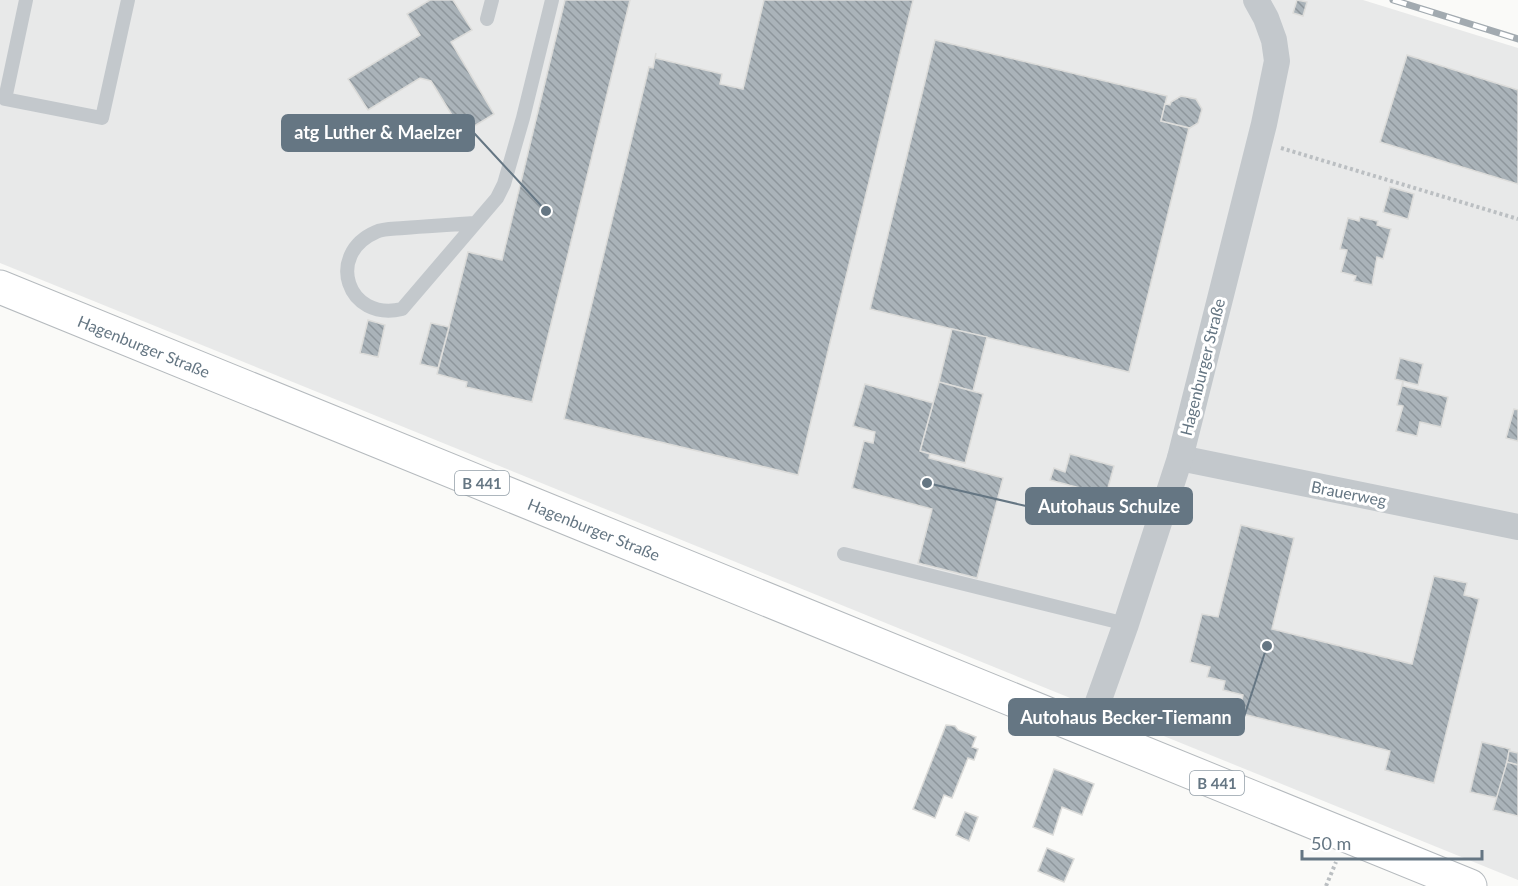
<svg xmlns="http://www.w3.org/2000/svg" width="1518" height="886" viewBox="0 0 1518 886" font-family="Lato,sans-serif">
	<defs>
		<pattern id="building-back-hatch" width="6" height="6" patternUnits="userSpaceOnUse" patternTransform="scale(1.5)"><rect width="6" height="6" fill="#aab3b9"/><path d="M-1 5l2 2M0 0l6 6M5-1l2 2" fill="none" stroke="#8e969c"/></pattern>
	</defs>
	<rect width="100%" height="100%" fill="#fafaf8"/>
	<path fill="#e8e9e9" d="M 0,0 L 1363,0 L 1518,48 L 1518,880 L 0,263 Z"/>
	<g fill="url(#building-back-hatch)" stroke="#dcdcda" stroke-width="1.5">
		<path d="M 430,0 L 453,0 L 472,30 L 451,42 L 494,114 L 463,133 L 431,81 L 420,78 L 368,110 L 348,79 L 420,35 L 407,14 Z"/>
		<path d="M 565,0 L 630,0 L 532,402 L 466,387 L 467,382 L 437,374 L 468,252 L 502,260 Z"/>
		<path d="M 764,0 L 913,0 L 798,475 L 564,419 L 649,67 L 653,68 L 656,53 L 655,58 L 722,74 L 720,84 L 743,89 Z"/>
		<path d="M 1297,0 L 1307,2 L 1303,16 L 1293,13 Z"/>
		<path d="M 935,40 L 1167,96 L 1161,121 L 1189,128 L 1129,372 L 870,309 Z"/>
		<path d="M 1407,55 L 1518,90 L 1518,184 L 1380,142 Z"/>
		<path d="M 1181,96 L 1196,99 L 1202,109 L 1198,123 L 1190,128 L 1161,121 L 1165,104 L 1170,105 L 1171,102 Z"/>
		<path d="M 1390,187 L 1414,194 L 1408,219 L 1383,212 Z"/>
		<path d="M 1360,217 L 1378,221 L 1377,225 L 1391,229 L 1383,259 L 1377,257 L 1372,285 L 1354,281 L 1356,276 L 1341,272 L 1347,250 L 1340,249 L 1348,218 L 1359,221 Z"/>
		<path d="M 368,320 L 385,325 L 378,357 L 360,353 Z"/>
		<path d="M 431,323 L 449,327 L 438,368 L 420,364 Z"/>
		<path d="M 952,329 L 987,337 L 973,391 L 939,382 Z"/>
		<path d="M 1400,358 L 1423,364 L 1418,385 L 1395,379 Z"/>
		<path d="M 1403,381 L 1403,386 L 1448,397 L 1441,427 L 1420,422 L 1417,436 L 1396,431 L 1403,406 L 1397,405 Z"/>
		<path d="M 939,382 L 983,394 L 965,463 L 920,451 Z"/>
		<path d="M 865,384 L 933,403 L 920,451 L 930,454 L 929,458 L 1003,478 L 977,578 L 918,563 L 932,509 L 852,488 L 864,441 L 873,443 L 875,432 L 853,426 Z"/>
		<path d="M 1514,409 L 1518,410 L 1518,441 L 1506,438 Z"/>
		<path d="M 1070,454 L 1114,466 L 1106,495 L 1050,480 L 1054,468 L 1065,472 Z"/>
		<path d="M 1241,525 L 1294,538 L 1272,629 L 1412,664 L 1434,576 L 1467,583 L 1464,595 L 1479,599 L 1434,783 L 1385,770 L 1390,751 L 1239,713 L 1243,695 L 1223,690 L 1225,681 L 1207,677 L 1210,667 L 1190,662 L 1202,614 L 1218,617 Z"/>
		<path d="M 946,725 L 955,726 L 958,730 L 976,737 L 972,747 L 978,749 L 974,760 L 968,758 L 952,798 L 944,795 L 935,818 L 913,809 Z"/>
		<path d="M 1482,742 L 1510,749 L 1498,798 L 1470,792 Z"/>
		<path d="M 1509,751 L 1518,753 L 1518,765 L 1507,762 Z"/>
		<path d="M 1507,762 L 1518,765 L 1518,816 L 1493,810 Z"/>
		<path d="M 1054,769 L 1094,784 L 1082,815 L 1062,807 L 1053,835 L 1033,827 Z"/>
		<path d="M 965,812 L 978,817 L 969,841 L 956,835 Z"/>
		<path d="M 1047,848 L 1074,859 L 1064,882 L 1038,871 Z"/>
	</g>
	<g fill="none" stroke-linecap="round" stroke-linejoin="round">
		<g stroke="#b5babe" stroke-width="35">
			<path id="primary" d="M 0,287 L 1470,886"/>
		</g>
		<g stroke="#bbbfc2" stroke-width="4" stroke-dasharray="3 3" stroke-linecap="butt">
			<path d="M 1281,148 L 1518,219"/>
			<path d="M 1326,886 L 1336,862"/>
		</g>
		<g stroke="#c3c8cc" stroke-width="14">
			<path d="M 26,0 L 5,99 L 102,118 L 128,0"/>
			<path d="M 487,19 L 492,0"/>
			<path d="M 474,223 C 451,225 427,226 404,228 C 395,229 384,228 376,232 C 325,254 347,322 402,309 L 497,198 L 504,184 L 523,118 L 552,0"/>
			<path d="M 844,554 L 1126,624"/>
		</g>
		<g stroke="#c3c8cc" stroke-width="26">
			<path d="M 1180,458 L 1518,527"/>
			<path d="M 1088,730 L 1126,624 L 1180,458 L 1264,124 L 1277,61 L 1274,40 L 1266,18 L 1256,0"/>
		</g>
		<use href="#primary" stroke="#fff" stroke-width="33"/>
		<g stroke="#a2aab0" stroke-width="7">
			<path id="rail" d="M 1393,0 L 1518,39"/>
		</g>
		<use href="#rail" stroke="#fff" stroke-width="4.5" stroke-dasharray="14" stroke-linecap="butt"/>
	</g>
	<g text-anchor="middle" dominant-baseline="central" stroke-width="6" stroke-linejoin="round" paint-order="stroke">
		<g fill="#fff" stroke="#939fa8" stroke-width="1.5">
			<rect x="455" y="471" width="54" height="24" rx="4.5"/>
			<rect x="1190" y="771" width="54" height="24" rx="4.5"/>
		</g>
		<g font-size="15" font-weight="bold" fill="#657683">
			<text x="482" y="483">B 441</text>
			<text x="1217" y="783">B 441</text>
		</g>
		<g font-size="16" fill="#657683" stroke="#fff">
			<text transform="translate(144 346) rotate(22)">Hagenburger Straße</text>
			<text transform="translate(1202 367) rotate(-76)">Hagenburger Straße</text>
			<text transform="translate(1349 493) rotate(11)">Brauerweg</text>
			<text transform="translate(594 529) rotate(22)">Hagenburger Straße</text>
		</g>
	</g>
	<path fill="none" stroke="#657683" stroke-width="2" d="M546 211L474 133M927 483L1026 506M1267 646L1244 717"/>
	<g fill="#657683" stroke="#fff" stroke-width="2">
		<circle cx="546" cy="211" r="6"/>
		<circle cx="927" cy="483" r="6"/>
		<circle cx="1267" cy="646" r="6"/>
	</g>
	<g fill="#657683" stroke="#657683" stroke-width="2">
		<rect x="282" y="115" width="192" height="36" rx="6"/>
		<rect x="1026" y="488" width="166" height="36" rx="6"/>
		<rect x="1009" y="699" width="235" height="36" rx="6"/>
	</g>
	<g font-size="18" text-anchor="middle" font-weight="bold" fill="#fff">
		<text x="378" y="139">atg Luther &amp; Maelzer</text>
		<text x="1109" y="513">Autohaus Schulze</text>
		<text x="1126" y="724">Autohaus Becker-Tiemann</text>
	</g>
	<path d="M1302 850v9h180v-9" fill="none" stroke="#657683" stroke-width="3"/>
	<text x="1311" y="850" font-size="18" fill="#657683" stroke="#ffffff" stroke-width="4.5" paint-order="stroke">50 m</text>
</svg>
